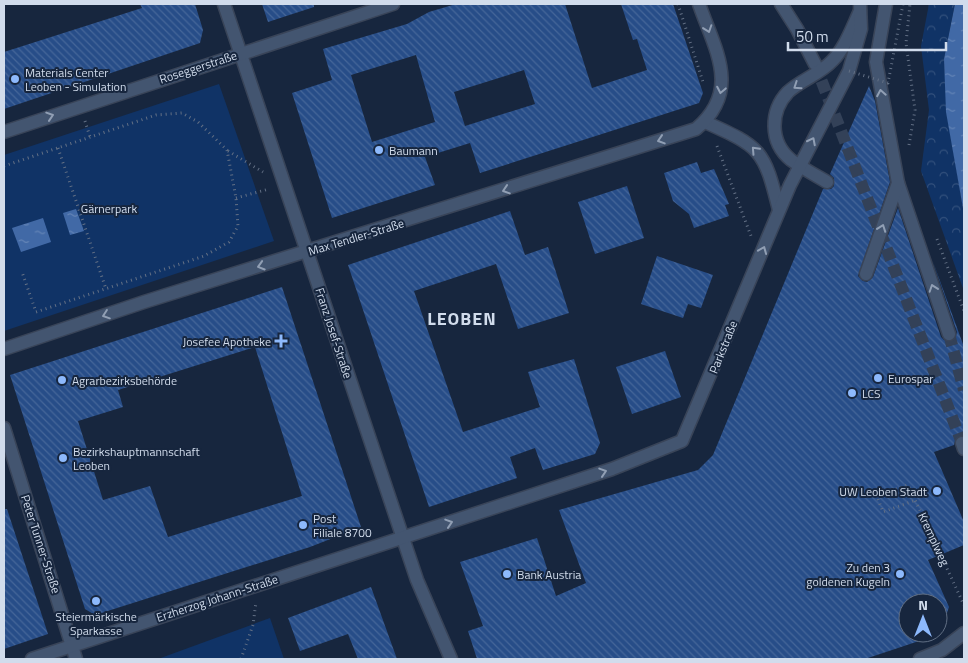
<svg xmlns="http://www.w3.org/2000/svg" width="968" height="663" viewBox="0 0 968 663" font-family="'Titillium Web',sans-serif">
	<defs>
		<pattern id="forest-crowns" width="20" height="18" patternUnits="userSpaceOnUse" patternTransform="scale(1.25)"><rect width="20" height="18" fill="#103366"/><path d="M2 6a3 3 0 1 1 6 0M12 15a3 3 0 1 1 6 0" fill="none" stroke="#32507c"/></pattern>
		<pattern id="water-ripples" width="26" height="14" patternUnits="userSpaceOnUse" patternTransform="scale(1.25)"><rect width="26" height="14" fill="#4169a6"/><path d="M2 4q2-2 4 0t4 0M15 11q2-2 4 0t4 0" fill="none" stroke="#6485b7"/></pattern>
		<pattern id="building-back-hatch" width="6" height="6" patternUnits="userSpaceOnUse" patternTransform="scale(1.25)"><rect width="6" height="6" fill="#274d88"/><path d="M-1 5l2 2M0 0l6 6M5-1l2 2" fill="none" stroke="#456699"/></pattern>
	</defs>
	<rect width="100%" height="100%" fill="#17263e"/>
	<g fill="#103366">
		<path d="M 219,84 L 274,241 L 4,331 L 4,155 Z"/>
		<path d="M 270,618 L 284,659 L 158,659 Z"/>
	</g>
	<path fill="url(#forest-crowns)" d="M 929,4 L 955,4 L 944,59 L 947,112 L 964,214 L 964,291 L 921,171 L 929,110 L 921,46 Z"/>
	<g fill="url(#water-ripples)">
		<path d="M 955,4 L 964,4 L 964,214 L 946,112 L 944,59 Z"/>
		<path d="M 76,209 L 84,231 L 70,235 L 63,213 Z"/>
		<path d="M 43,218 L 51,242 L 21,252 L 12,228 Z"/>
	</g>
	<g fill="url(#building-back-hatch)" fill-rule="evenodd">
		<path d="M 140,4 L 195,4 L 203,30 L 200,43 L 4,109 L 4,52 L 142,8 Z"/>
		<path d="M 262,4 L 314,4 L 314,7 L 268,22 Z"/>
		<path d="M 456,4 L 565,4 L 592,88 L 647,70 L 637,39 L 633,40 L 621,4 L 673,4 L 703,93 L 699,103 L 480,173 L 470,143 L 425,157 L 435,185 L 332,218 L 292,93 L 332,80 L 323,49 L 407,24 L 429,12 ZM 416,55 L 435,122 L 372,142 L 351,75 ZM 524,70 L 535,104 L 465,126 L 454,92 Z"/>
		<path d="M 869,86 L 875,101 L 890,182 L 858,276 L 863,281 L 867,282 L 873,277 L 898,208 L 941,337 L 944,340 L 951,342 L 955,339 L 957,332 L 932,259 L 964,347 L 964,435 L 956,437 L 954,445 L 934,452 L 964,522 L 964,545 L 928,560 L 949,607 L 940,634 L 865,659 L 477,659 L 468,631 L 483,626 L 460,562 L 537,538 L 556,596 L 586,583 L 559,510 L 698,470 L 713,455 L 823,189 L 831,189 L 834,186 L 834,178 L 830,174 ZM 908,603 L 938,603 L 938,633 L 908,633 Z"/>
		<path d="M 697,162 L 701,173 L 714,169 L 729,204 L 725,205 L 729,216 L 694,228 L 689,214 L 673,201 L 664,173 Z"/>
		<path d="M 627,186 L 644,238 L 595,254 L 578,202 Z"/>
		<path d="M 510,211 L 525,255 L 548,247 L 569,313 L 518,329 L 496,264 L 414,291 L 463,432 L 540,407 L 528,372 L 574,359 L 600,443 L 595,454 L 543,470 L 535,448 L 510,457 L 517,478 L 429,507 L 348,265 Z"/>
		<path d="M 657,256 L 713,275 L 701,308 L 688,304 L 683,318 L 641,304 Z"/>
		<path d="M 282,287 L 361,527 L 310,547 L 95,615 L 85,609 L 10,375 ZM 255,347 L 302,496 L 168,537 L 150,486 L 103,500 L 78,421 L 123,407 L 118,390 Z"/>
		<path d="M 665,351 L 681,397 L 632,414 L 616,367 Z"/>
		<path d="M 4,509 L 7,509 L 48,634 L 4,649 Z"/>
		<path d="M 371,587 L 397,659 L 358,659 L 348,634 L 300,651 L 288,618 Z"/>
	</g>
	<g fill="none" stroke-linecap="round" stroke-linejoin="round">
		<g stroke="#334158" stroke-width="12" stroke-dasharray="12 6" stroke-linecap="butt">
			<path d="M 815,64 L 962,443"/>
			<path d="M 949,334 L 964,390"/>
		</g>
		<g stroke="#394458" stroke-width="15">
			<g id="minor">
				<path d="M 224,4 L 417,580 L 451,659"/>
				<path d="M 781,4 L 797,29 L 815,64"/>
				<path d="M 705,122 C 761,147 764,149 779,210"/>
				<path d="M 4,132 L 393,4"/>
				<path d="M 827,182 C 815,175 802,168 791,160 C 769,142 770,111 788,92 C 801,80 820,74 832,61 C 845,48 852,28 860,11"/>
				<path d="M 898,183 L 949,334"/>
				<path d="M 866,274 L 898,183 L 876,62 L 886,4"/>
				<path d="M 4,349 L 144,302 L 696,129 C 742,90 715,50 699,4"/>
				<path d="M 4,428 L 76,659"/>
				<path d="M 962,443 L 964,449"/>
				<path d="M 32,659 L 612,469 L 682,441 L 790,185 L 849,71 L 861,29 L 860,4"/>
				<path d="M 920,659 L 942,650 L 964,633"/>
			</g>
		</g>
		<g stroke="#637085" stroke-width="3" stroke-dasharray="1 4" stroke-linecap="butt">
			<path d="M 678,4 L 703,82"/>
			<path d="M 85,121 L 90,137"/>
			<path d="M 909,145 L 915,110 L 906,43 L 910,4"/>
			<path d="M 717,146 L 751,236"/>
			<path d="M 58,148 L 106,289"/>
			<path d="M 228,151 L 263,172"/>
			<path d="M 4,166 L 156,115 L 182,113 L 198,122 L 227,150 L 236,198 L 238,226 L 229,242 L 204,256 L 36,312 L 22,272"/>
			<path d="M 236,198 L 269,189"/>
			<path d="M 937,239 L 964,311"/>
			<path d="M 896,489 L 908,485 L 964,605"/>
			<path d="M 878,499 L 883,512 L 916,500"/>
			<path d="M 241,659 L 253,625 L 256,602"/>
		</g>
		<use href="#minor" stroke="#435570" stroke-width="12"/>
		<path stroke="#637085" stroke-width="3" stroke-dasharray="1 4" stroke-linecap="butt" d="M 849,71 L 888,83 L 903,4"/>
	</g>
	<defs><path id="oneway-chevron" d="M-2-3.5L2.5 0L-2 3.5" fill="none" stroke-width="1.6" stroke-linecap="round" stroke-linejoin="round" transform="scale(1.25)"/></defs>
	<g stroke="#919fb4">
		<use href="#oneway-chevron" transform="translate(708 29) rotate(71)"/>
		<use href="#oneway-chevron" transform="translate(797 86) rotate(146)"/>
		<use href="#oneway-chevron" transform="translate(721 90) rotate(101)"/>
		<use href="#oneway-chevron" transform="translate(881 93) rotate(-100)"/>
		<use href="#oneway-chevron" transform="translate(50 116) rotate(-18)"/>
		<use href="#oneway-chevron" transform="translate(661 140) rotate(162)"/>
		<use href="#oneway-chevron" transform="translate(812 141) rotate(-63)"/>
		<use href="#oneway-chevron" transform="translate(755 150) rotate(-133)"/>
		<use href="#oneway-chevron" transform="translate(506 190) rotate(162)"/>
		<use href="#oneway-chevron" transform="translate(882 228) rotate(-70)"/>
		<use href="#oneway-chevron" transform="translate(763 250) rotate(-68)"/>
		<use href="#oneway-chevron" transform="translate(261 266) rotate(163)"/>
		<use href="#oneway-chevron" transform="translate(933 288) rotate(-109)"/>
		<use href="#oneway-chevron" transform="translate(106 315) rotate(161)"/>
		<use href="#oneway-chevron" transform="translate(603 472) rotate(-18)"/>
		<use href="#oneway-chevron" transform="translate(449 523) rotate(-18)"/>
	</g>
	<g fill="#8db9fc" stroke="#17263e" stroke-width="2">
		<circle cx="15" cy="79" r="5"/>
		<circle cx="379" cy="150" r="5"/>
		<path d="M278.5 333.5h5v5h5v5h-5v5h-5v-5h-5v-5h5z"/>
		<circle cx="878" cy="378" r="5"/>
		<circle cx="62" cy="380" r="5"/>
		<circle cx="852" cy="393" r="5"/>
		<circle cx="63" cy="458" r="5"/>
		<circle cx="937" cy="491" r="5"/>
		<circle cx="303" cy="525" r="5"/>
		<circle cx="507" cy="574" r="5"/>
		<circle cx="900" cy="574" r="5"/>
		<circle cx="96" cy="601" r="5"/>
	</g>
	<g text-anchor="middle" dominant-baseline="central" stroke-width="4" stroke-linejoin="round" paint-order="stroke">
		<g font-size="12" fill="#d1dcec" stroke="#17263e">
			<text transform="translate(198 67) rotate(-18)">Roseggerstraße</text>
			<text transform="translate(356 237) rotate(-17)">Max Tendler-Straße</text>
			<text transform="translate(334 333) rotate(72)">Franz Josef-Straße</text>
			<text transform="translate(723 347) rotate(-68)">Parkstraße</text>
			<text transform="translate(934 539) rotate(65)">Kremplweg</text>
			<text transform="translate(41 544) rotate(72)">Peter Tunner-Straße</text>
			<text transform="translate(217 598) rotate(-18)">Erzherzog Johann-Straße</text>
		</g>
		<g font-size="12" fill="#d1dcec" stroke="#17263e" text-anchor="start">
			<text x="25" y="72">Materials Center<tspan x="25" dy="14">Leoben - Simulation</tspan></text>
			<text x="389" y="150">Baumann</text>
			<text x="271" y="341" text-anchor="end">Josefee Apotheke</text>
			<text x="888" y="378">Eurospar</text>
			<text x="72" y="380">Agrarbezirksbehörde</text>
			<text x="862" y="393">LCS</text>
			<text x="73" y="451">Bezirkshauptmannschaft<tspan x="73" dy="14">Leoben</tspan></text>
			<text x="927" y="491" text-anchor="end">UW Leoben Stadt</text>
			<text x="313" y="518">Post<tspan x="313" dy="14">Filiale 8700</tspan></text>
			<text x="890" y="567" text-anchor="end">Zu den 3<tspan x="890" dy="14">goldenen Kugeln</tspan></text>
			<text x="517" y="574">Bank Austria</text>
			<text x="96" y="616" text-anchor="middle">Steiermärkische<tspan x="96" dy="14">Sparkasse</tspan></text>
		</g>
		<g font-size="12" fill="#d2def0" stroke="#17263e">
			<text x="109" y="208">Gärnerpark</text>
		</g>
		<g font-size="18" font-weight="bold" letter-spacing="1" fill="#d1dcec" stroke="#17263e">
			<text x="462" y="318">LEOBEN</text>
		</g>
	</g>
	<rect width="968" height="663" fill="none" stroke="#d1dcec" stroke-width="10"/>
	<g transform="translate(923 618)"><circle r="24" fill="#17263e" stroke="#616f84"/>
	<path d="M0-4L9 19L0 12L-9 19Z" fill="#8db9fc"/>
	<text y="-8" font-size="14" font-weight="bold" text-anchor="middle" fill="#d1dcec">N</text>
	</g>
	<path d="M788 42v8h158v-8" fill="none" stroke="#d1dcec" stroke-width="2.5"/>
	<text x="796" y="42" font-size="15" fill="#d1dcec" stroke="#17263e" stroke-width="4" paint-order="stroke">50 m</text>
</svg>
